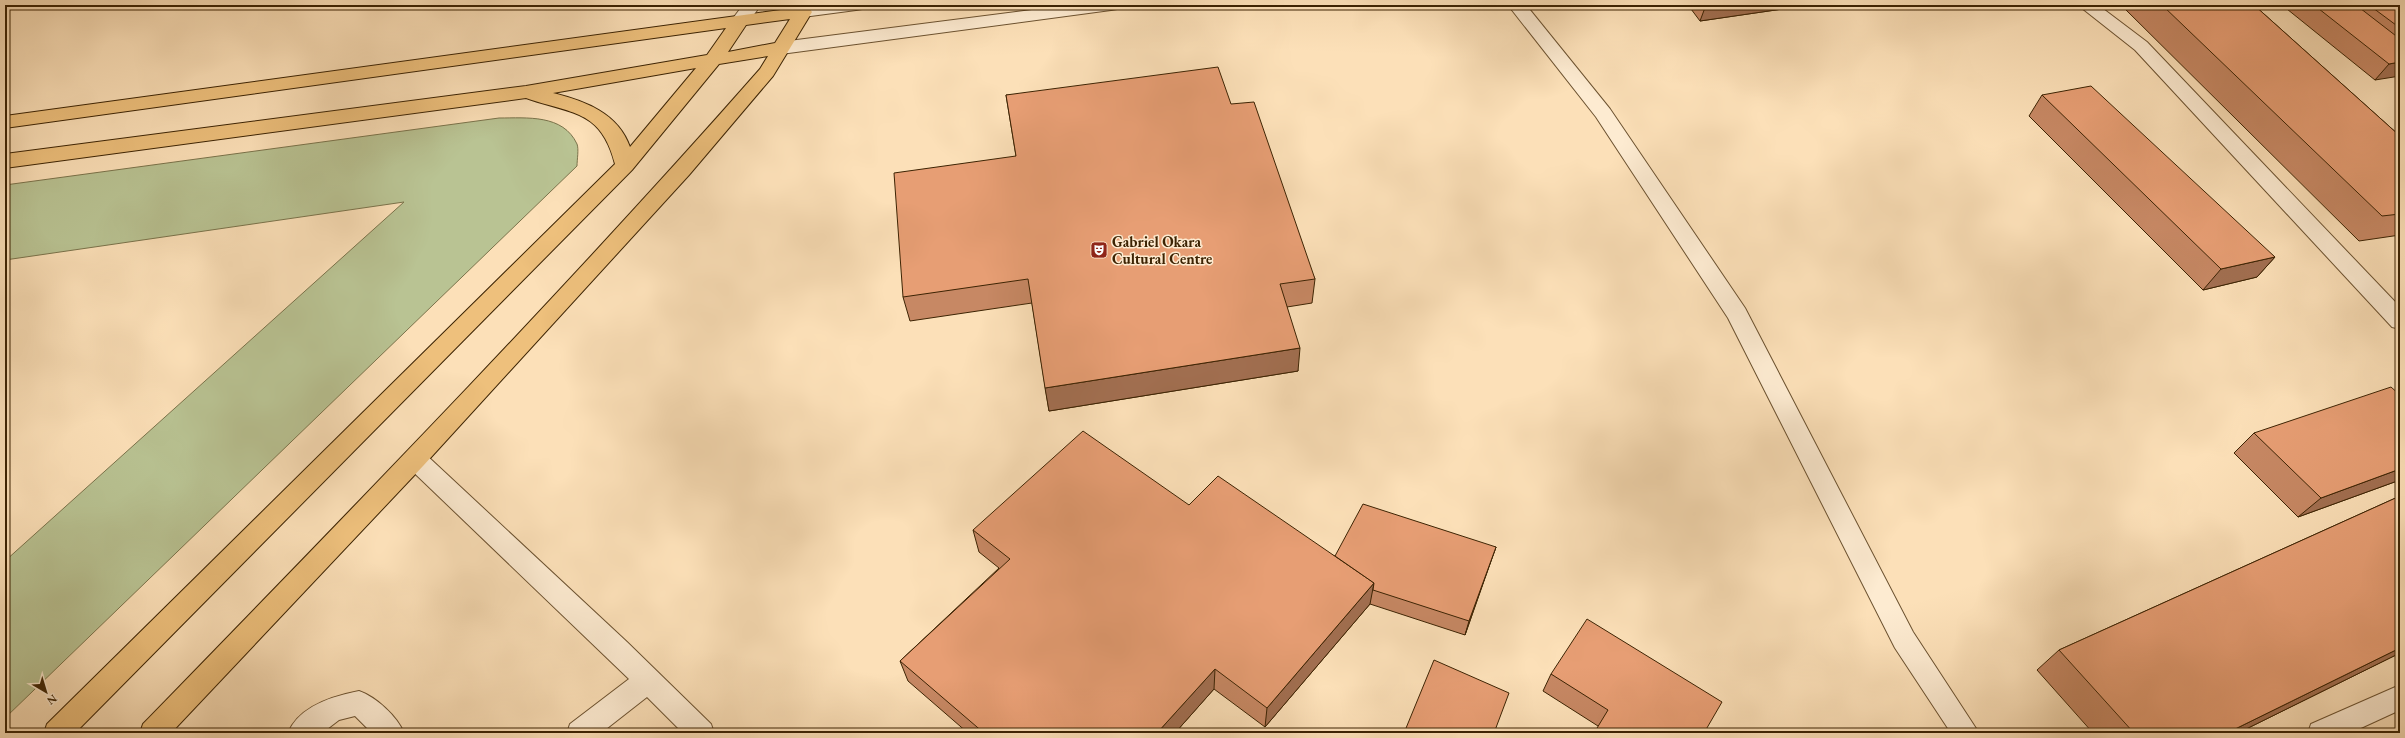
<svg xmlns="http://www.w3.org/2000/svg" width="2405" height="738" viewBox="0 0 2405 738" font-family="'EB Garamond',serif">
	<rect width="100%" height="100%" fill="#fce0b8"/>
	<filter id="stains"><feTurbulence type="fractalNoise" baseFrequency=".005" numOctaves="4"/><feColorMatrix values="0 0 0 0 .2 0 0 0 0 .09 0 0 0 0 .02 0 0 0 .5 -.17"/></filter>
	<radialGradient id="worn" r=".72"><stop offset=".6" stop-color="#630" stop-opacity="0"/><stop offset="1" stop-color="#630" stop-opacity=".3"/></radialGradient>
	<path fill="#b9c393" stroke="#7a734b" d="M 499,118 C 527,118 563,114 577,144 C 579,149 577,160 577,166 L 5,718 L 5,561 L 404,202 L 5,260 L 5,185 Z"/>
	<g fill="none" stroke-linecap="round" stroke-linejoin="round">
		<g stroke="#6c5230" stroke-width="2">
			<g id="minor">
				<path d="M 743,5 L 761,5 L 746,25 L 734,25 L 731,21 Z"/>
				<path d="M 816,5 L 865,5 L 862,9 L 856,10 L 803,17 L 797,16 L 794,12 L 797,8 Z"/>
				<path d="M 1071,5 L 1120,5 L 1117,9 L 1111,10 L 781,54 L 775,52 L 772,48 L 775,44 L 781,42 Z"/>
				<path d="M 1508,5 L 1526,5 L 1610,109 L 1745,308 L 1913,632 L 1979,733 L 1951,733 L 1895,648 L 1728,318 L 1596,117 Z"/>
				<path d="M 2078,5 L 2098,5 L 2147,42 L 2400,307 L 2400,329 L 2392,327 L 2135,50 Z"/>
				<path d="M 415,449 L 423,452 L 627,642 L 711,724 L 714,733 L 683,733 L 647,697 L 601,733 L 567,733 L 570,724 L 629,679 L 407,466 L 403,459 L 407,452 Z"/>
				<path d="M 2400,685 L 2400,710 L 2350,733 L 2308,733 L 2311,724 Z"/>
				<path d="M 359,691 C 376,697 397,716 404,733 L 372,733 L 355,716 L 339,720 L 322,733 L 288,733 C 299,706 333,696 359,691 Z"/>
			</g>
		</g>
		<g stroke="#3c2303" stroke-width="2">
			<path id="major" d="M 803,7 L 809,8 L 812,12 L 773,76 L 689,175 L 423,466 L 171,733 L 140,733 L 143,724 C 352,509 562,294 760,69 L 768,56 L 719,64 L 632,170 L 75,733 L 44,733 L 47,724 L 615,164 C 601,109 571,114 526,98 L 5,168 L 5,154 L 526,86 L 707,55 L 726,28 L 5,128 L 5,116 ZM 790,19 L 775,43 L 728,52 L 746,25 ZM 696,68 L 630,147 C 618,113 585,101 553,93 Z"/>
		</g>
		<use href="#minor" fill="#fdebd1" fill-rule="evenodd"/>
		<use href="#major" fill="#eec07c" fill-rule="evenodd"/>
	</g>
	<g fill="#c78864" stroke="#3c2303">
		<path d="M 1688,5 L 1810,5 L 1700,21 Z"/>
		<path d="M 2121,5 L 2254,5 L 2400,136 L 2400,235 L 2359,241 Z"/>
		<path d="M 2282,5 L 2400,5 L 2400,62 L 2375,80 Z"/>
		<path d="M 1006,95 L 1231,104 L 1315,279 L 1312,303 L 1287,307 L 1298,371 L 1049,411 L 1032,303 L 910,321 L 903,297 L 1016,156 Z"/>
		<path d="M 2042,95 L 2275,257 L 2257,277 L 2203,290 L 2029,116 Z"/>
		<path d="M 2254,433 L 2400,480 L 2298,517 L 2234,453 Z"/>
		<path d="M 2400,496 L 2400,653 L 2238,733 L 2093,733 L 2037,670 L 2059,650 Z"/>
		<path d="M 1189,505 L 1335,556 L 1496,547 L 1465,635 L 1370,604 L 1265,727 L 1214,689 L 1175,733 L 968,733 L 908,681 L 900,661 L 999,568 L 979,552 L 973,530 Z"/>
		<path d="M 1551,674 L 1704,733 L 1598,726 L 1543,691 Z"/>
	</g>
	<g fill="#a26f51" stroke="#3c2303">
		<path d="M 1706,5 L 1810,5 L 1700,21 Z"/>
		<path d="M 2400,62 L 2400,76 L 2375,80 L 2389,64 Z"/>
		<path d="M 2275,257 L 2257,277 L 2203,290 L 2221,269 Z"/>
		<path d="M 1300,348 L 1298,371 L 1049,411 L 1045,388 Z"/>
		<path d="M 2400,469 L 2400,480 L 2298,517 L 2321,498 Z"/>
		<path d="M 1496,547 L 1491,560 L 1465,635 L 1469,621 Z"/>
		<path d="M 1374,583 L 1370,604 L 1265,727 L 1267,708 Z"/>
		<path d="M 2400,648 L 2400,653 L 2238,733 L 2227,733 Z"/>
		<path d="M 1215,669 L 1214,689 L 1175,733 L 1157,733 Z"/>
	</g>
	<g fill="#e79e74" stroke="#3c2303">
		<path d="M 2162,5 L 2254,5 L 2400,136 L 2400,214 L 2382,216 Z"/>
		<path d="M 2314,5 L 2356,5 L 2400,39 L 2400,62 L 2389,64 Z"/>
		<path d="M 2369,5 L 2400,5 L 2400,28 Z"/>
		<path d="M 1218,67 L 1231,104 L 1254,102 L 1315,279 L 1280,284 L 1300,348 L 1045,388 L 1028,279 L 903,297 L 894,173 L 1016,156 L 1006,95 Z"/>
		<path d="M 2091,86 L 2275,257 L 2221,269 L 2042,95 Z"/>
		<path d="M 2391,387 L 2400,395 L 2400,469 L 2321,498 L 2254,433 Z"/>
		<path d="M 1083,431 L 1189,505 L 1218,476 L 1374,583 L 1267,708 L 1215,669 L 1157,733 L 984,733 L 900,661 L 1010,559 L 973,530 Z"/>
		<path d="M 2400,496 L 2400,648 L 2227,733 L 2134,733 L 2059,650 Z"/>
		<path d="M 1363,504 L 1496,547 L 1469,621 L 1373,590 L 1374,583 L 1335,556 Z"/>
		<path d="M 1587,619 L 1722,702 L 1704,733 L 1594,733 L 1608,710 L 1551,674 Z"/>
		<path d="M 1434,660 L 1509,693 L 1494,733 L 1404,733 Z"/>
		<path d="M 1208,730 L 1212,733 L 1205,733 Z"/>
	</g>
	<defs>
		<g id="theatre-square" transform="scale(0.9)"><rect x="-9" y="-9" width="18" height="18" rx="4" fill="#8f2418" stroke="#fdebd1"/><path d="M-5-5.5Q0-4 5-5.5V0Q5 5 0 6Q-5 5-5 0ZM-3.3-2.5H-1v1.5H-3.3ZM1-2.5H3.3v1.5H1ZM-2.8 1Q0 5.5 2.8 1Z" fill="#fff"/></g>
	</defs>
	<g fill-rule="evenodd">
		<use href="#theatre-square" x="1099" y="250"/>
	</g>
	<g text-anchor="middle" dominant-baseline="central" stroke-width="3" stroke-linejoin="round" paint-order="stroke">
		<g font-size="15" font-weight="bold" fill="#3c2303" stroke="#fdebd1" text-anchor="start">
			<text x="1112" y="241">Gabriel Okara<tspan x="1112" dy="17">Cultural Centre</tspan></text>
		</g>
	</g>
	<rect width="2405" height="738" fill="none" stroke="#fce0b8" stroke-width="20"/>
	<rect x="6" y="6" width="2393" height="726" fill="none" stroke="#3c2303" stroke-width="2"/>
	<rect x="10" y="10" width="2385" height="718" fill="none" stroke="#3c2303"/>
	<g transform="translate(46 692) rotate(142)" stroke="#fdebd1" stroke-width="3" paint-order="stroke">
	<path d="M0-3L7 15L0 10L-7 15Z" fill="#3c2303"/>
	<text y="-6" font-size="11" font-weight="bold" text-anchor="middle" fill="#3c2303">N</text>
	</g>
	<rect width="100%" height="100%" filter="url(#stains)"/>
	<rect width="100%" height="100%" fill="url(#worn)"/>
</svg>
